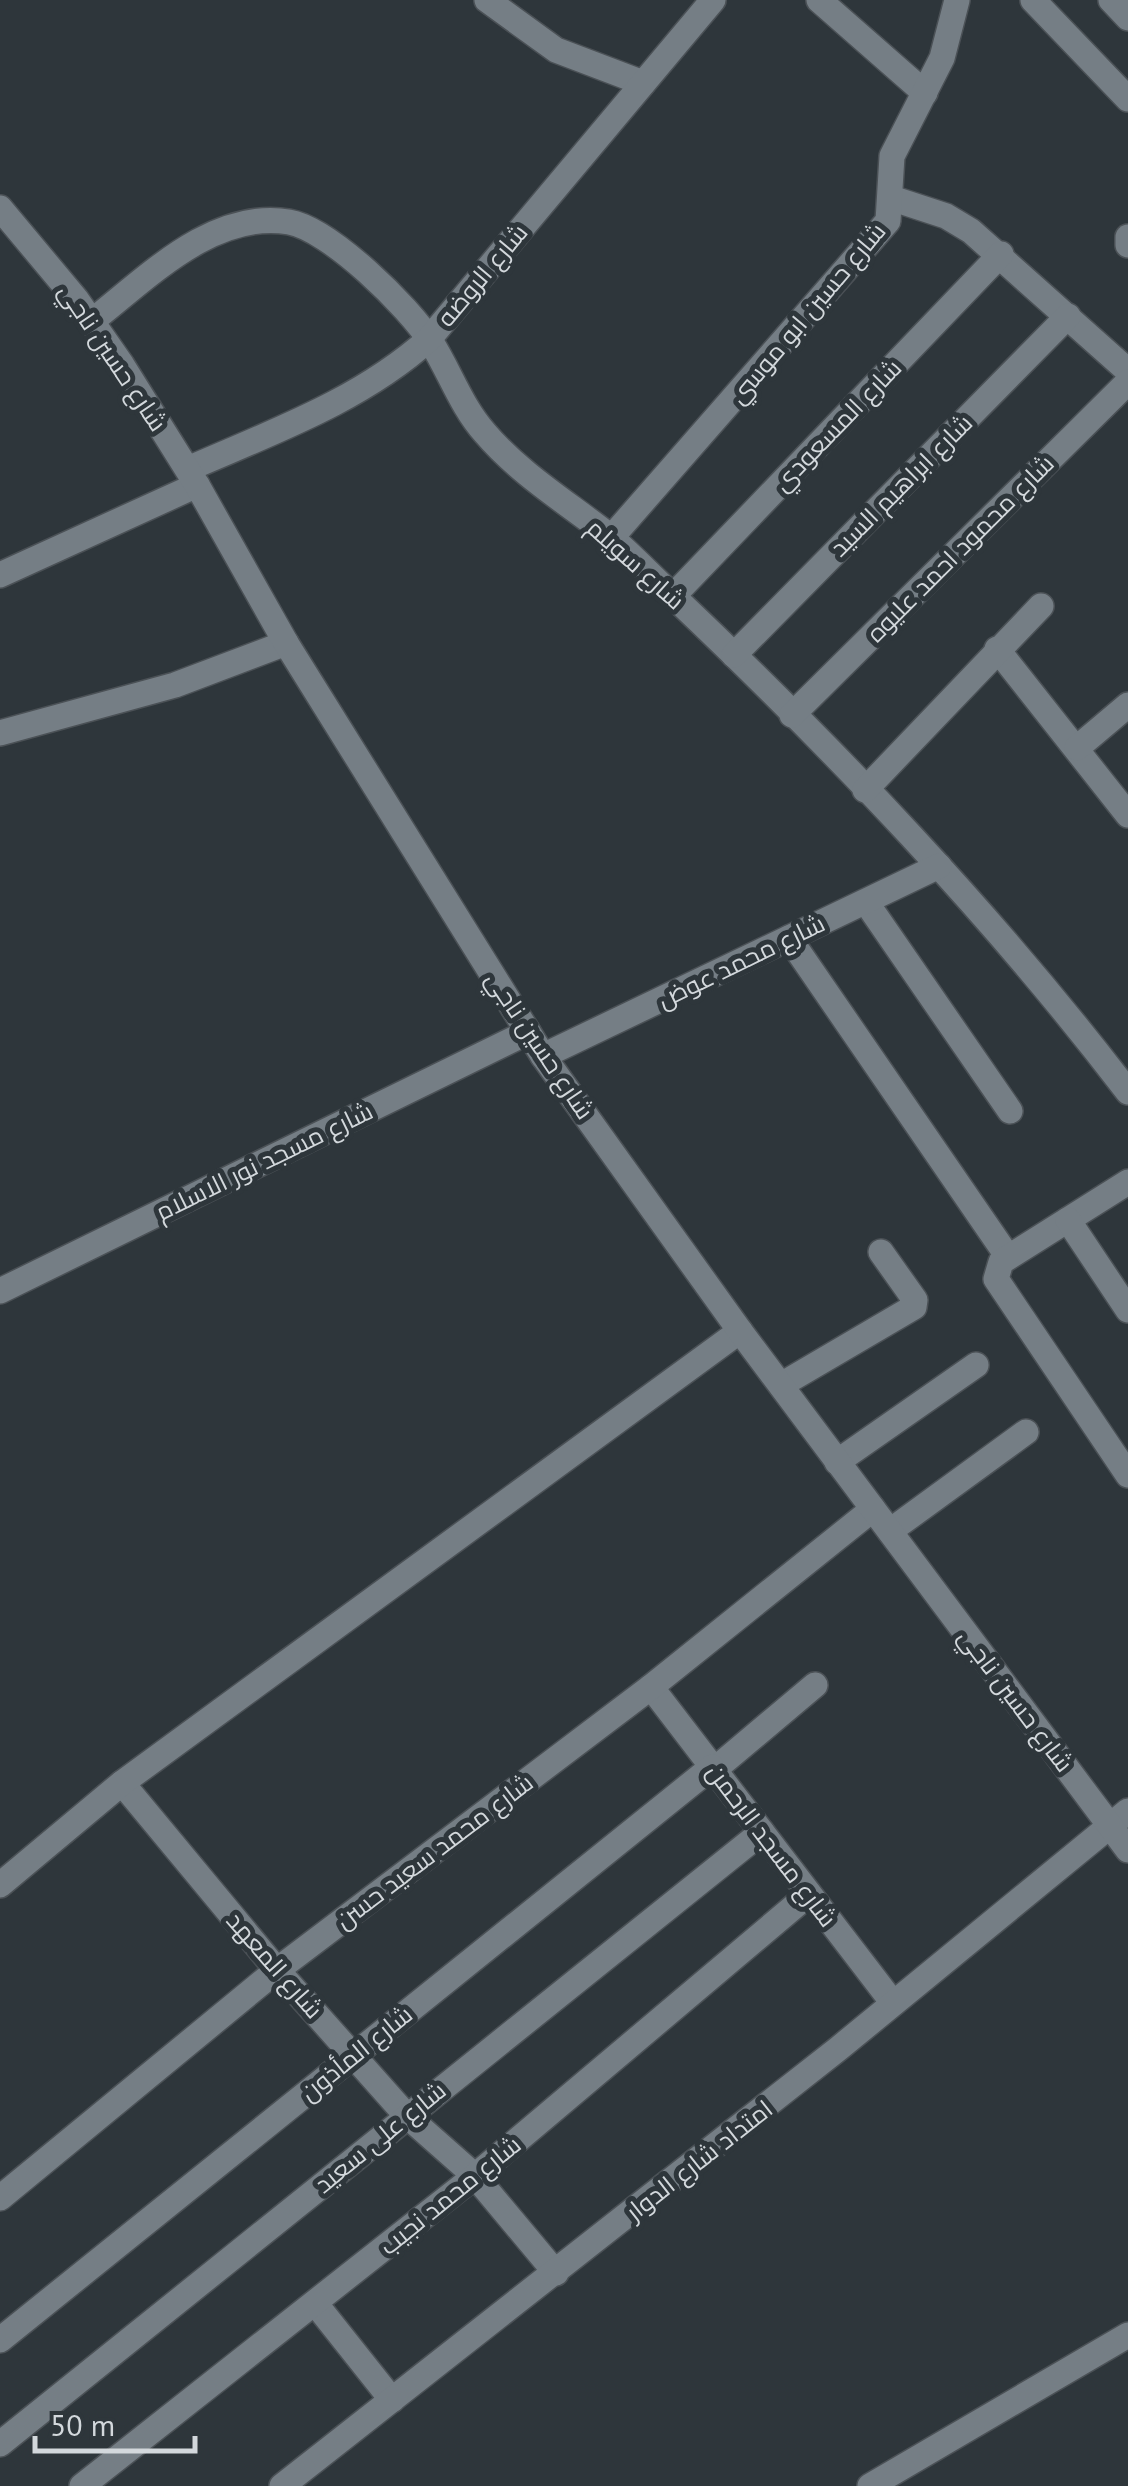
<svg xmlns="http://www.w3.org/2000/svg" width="1128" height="2486" viewBox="0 0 1128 2486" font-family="'PT Sans',Cairo,sans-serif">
	<rect width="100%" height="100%" fill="#2e363b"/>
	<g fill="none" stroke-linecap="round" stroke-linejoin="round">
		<g stroke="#4b5156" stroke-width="28">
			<g id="minor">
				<path d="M 487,0 L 556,50 L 643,83"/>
				<path d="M 819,0 L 925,93"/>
				<path d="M 1033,0 L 1128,99"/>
				<path d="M 1111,0 L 1128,18"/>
				<path d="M 891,198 L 946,216 L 971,231 L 1128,371"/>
				<path d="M 1128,237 L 1128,245"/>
				<path d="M 92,321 C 146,279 213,209 289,222 C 330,229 409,307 431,342 C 450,372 461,406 485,433 C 519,473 566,502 607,534 C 630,553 651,576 673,596 C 836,751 992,914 1128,1092"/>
				<path d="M 188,469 C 272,432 360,401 429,339 L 713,0"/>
				<path d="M 611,538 L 888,221 L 892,156 L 942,58 L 957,0"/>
				<path d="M 0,575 L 197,485"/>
				<path d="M 673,596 L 1001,254"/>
				<path d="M 997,649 L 1128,815"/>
				<path d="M 734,655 L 1068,316"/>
				<path d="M 792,715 L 1128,382"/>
				<path d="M 0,733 L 175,685 L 286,643"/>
				<path d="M 1077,748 L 1128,705"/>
				<path d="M 865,790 L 1041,606"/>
				<path d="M 866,902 L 1010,1111"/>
				<path d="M 789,938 L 1008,1257"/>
				<path d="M 543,1056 L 939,866"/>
				<path d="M 1128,1182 L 1001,1262 L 996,1279 L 1128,1475"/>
				<path d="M 1068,1220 L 1128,1310"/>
				<path d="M 0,1291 L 528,1032"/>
				<path d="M 781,1385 L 914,1307 L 915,1300 L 881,1252"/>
				<path d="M 837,1462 L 976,1365"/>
				<path d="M 890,1531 L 1026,1432"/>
				<path d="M 651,1687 L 893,2003"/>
				<path d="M 714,1770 L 815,1685"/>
				<path d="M 122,1783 L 277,1970 L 406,2115 L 475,2176 L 556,2273"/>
				<path d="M 0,1885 L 122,1783 L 740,1331"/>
				<path d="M 0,2198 L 277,1970 L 651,1687 L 873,1509"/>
				<path d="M 315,2303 L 392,2400"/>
				<path d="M 0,2340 L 712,1767"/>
				<path d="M 0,2444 L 762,1832"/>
				<path d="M 82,2486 L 475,2176 L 809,1894"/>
				<path d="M 282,2486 L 838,2049 L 1128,1811"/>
				<path d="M 870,2486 L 1128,2335"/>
			</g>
		</g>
		<g stroke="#4b5156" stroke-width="28">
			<path id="tertiary" d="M 0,208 L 76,299 L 122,365 L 197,485 L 286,643 L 543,1056 L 740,1331 L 1128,1850"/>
		</g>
		<use href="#minor" stroke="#757e85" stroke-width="25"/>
		<use href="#tertiary" stroke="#757e85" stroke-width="25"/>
	</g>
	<g text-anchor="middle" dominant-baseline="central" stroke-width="10" stroke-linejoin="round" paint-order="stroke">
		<g font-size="25" fill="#d3d8dc" stroke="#2e363b">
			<text transform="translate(482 275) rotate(-50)">شارع الروضه</text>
			<text transform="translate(807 313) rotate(-50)">شارع حسين ابو موسي</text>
			<text transform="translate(113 357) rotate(56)">شارع حسين ناجي</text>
			<text transform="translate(837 425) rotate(-46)">شارع المسعودي</text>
			<text transform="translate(901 485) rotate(-45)">شارع ابراهيم السيد</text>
			<text transform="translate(960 548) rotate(-45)">شارع محمود احمد عليوه</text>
			<text transform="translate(636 564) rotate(42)">شارع سويلم</text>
			<text transform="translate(741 961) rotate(-26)">شارع محمد عوض</text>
			<text transform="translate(540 1045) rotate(56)">شارع حسين ناجي</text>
			<text transform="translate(264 1161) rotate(-26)">شارع مسجد نور الاسلام</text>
			<text transform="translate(1016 1700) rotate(53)">شارع حسين ناجي</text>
			<text transform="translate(772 1845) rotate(53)">شارع مسجد الرحمن</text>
			<text transform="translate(434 1851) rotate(-37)">شارع محمد سعيد حسن</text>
			<text transform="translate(275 1965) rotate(49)">شارع المعهد</text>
			<text transform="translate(356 2053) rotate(-39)">شارع المأذون</text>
			<text transform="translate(380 2137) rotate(-39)">شارع على سعيد</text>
			<text transform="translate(699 2160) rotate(-38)">امتداد شارع الدوار</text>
			<text transform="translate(450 2195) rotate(-39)">شارع محمد نجيب</text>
		</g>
	</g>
	<path d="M35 2436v15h160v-15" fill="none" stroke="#d3d8dc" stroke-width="5"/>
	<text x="50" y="2436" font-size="30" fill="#d3d8dc" stroke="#2e363b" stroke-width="8" paint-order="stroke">50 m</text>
</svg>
